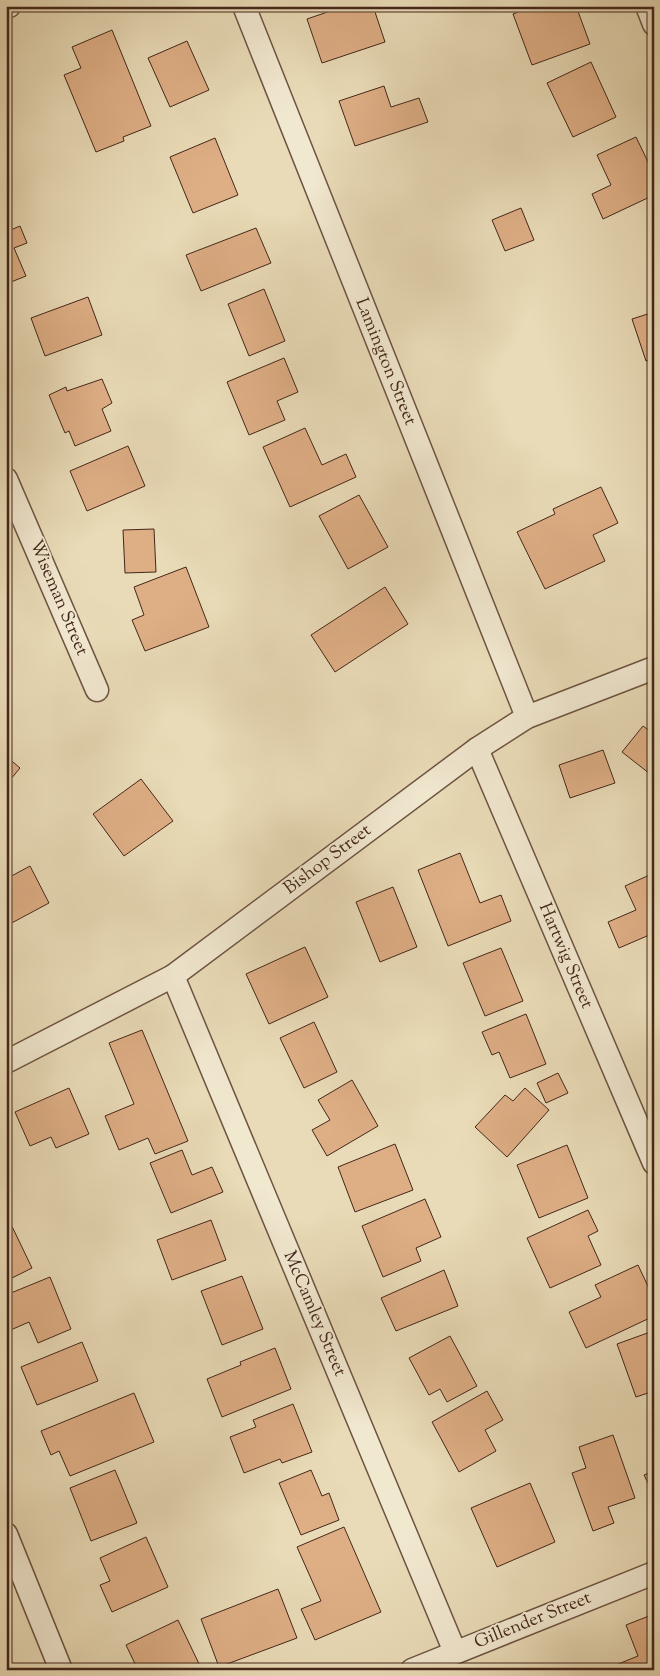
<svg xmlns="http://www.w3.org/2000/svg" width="660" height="1676" viewBox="0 0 660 1676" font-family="'Sorts Mill Goudy',serif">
	<rect width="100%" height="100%" fill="#e9dbb7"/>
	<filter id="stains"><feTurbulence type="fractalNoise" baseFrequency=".004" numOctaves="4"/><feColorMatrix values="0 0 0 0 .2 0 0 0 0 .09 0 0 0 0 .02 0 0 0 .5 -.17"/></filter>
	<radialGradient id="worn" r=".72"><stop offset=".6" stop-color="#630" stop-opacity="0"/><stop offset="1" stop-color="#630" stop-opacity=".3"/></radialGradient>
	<g fill="#deae85" stroke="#44271b">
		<path d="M 345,6 L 373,6 L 385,42 L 322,63 L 307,19 Z"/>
		<path d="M 535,6 L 576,6 L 590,44 L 532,65 L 513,14 Z"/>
		<path d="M 112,30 L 151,126 L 123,137 L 124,141 L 96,152 L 64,75 L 81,68 L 72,47 Z"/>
		<path d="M 187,41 L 209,90 L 170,107 L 148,58 Z"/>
		<path d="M 591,62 L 616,117 L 573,137 L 547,83 Z"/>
		<path d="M 384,86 L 391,107 L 419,98 L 428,122 L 355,146 L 339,101 Z"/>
		<path d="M 636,137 L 649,164 L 654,162 L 654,195 L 603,219 L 592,194 L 611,185 L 597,155 Z"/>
		<path d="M 215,138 L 238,195 L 193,213 L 170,157 Z"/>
		<path d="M 521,208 L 534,240 L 505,251 L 492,220 Z"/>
		<path d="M 20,226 L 27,243 L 14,248 L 26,276 L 6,284 L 6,232 Z"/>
		<path d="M 256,228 L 271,263 L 201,291 L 186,255 Z"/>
		<path d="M 264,289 L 285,341 L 249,356 L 228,304 Z"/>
		<path d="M 88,297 L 102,335 L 45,356 L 31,318 Z"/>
		<path d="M 654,312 L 654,359 L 646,361 L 632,319 Z"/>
		<path d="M 284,358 L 298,392 L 277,401 L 285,420 L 249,435 L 227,382 Z"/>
		<path d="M 102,379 L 112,403 L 102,409 L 111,431 L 75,446 L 69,431 L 65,433 L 49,395 L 66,387 L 67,391 Z"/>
		<path d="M 305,428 L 322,465 L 346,454 L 356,477 L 290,507 L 263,447 Z"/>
		<path d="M 128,446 L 145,486 L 87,511 L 70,471 Z"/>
		<path d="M 601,487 L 618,523 L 593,535 L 605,561 L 545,589 L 517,532 L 555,514 L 553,509 Z"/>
		<path d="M 359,495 L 388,547 L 348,569 L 319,516 Z"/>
		<path d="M 154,529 L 156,572 L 125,573 L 123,530 Z"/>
		<path d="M 186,567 L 209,627 L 145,651 L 132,620 L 144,615 L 134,587 Z"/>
		<path d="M 385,587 L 408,624 L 335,672 L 311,635 Z"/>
		<path d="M 643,726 L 654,734 L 654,777 L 622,752 Z"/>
		<path d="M 603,750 L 615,783 L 570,798 L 559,765 Z"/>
		<path d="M 6,756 L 20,768 L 6,785 Z"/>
		<path d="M 141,779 L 173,821 L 124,856 L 93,814 Z"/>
		<path d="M 460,853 L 480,903 L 501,895 L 511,921 L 448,946 L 418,870 Z"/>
		<path d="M 30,866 L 49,903 L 6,926 L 6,879 Z"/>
		<path d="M 654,873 L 654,933 L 619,948 L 608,922 L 636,910 L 625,886 Z"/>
		<path d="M 393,887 L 417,947 L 380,962 L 356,902 Z"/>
		<path d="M 305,947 L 328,997 L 269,1024 L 246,974 Z"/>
		<path d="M 501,948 L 523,1001 L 485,1016 L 463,963 Z"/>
		<path d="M 526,1014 L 546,1064 L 510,1078 L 499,1052 L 492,1055 L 482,1032 Z"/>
		<path d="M 314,1022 L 337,1072 L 304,1088 L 280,1038 Z"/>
		<path d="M 142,1030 L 188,1141 L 155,1154 L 148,1138 L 119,1150 L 105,1116 L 134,1104 L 109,1043 Z"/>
		<path d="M 558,1073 L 568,1093 L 546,1103 L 537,1083 Z"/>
		<path d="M 352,1080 L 378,1126 L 327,1156 L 312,1130 L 330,1120 L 318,1100 Z"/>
		<path d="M 69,1088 L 89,1134 L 56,1148 L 51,1137 L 30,1146 L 15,1112 Z"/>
		<path d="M 525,1088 L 549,1110 L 507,1157 L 475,1127 L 505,1095 L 513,1101 Z"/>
		<path d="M 395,1144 L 413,1190 L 355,1212 L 338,1167 Z"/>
		<path d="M 567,1145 L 588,1198 L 539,1218 L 517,1165 Z"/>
		<path d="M 182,1150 L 192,1175 L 212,1167 L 223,1192 L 171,1213 L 150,1163 Z"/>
		<path d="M 425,1199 L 441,1237 L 416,1248 L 421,1261 L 383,1277 L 362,1226 Z"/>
		<path d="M 588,1210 L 598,1231 L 588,1236 L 601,1265 L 550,1288 L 527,1238 Z"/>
		<path d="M 8,1218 L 32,1268 L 6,1281 L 6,1219 Z"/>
		<path d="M 211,1220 L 226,1260 L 172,1280 L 157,1240 Z"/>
		<path d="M 638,1265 L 654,1299 L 654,1316 L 586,1348 L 569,1312 L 601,1297 L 595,1285 Z"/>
		<path d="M 444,1270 L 458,1306 L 396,1331 L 381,1298 Z"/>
		<path d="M 242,1276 L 263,1329 L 222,1345 L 201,1291 Z"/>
		<path d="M 50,1277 L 71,1329 L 38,1343 L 29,1322 L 6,1332 L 6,1295 Z"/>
		<path d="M 653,1331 L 654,1391 L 636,1397 L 617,1344 Z"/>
		<path d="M 450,1336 L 477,1386 L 447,1402 L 440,1389 L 429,1395 L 409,1358 Z"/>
		<path d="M 82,1342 L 98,1381 L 37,1405 L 21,1367 Z"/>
		<path d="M 275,1348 L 291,1389 L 222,1417 L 207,1379 L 241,1365 L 240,1362 Z"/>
		<path d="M 487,1391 L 503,1420 L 485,1430 L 496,1451 L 459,1472 L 432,1422 Z"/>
		<path d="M 134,1393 L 154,1442 L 70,1476 L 59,1451 L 51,1455 L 41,1431 Z"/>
		<path d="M 293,1404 L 312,1452 L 282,1463 L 280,1459 L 244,1473 L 230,1437 L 256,1427 L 253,1420 Z"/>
		<path d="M 613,1435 L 635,1498 L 608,1507 L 614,1523 L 593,1531 L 572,1473 L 586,1468 L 579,1447 Z"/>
		<path d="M 115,1470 L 137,1523 L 91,1541 L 70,1488 Z"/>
		<path d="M 311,1470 L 322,1496 L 329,1493 L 339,1520 L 301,1535 L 279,1483 Z"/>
		<path d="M 654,1471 L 654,1495 L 644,1475 Z"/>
		<path d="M 530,1483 L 555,1542 L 497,1567 L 471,1508 Z"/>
		<path d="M 344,1527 L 381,1612 L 315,1640 L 301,1609 L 321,1601 L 297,1547 Z"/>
		<path d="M 146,1537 L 168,1587 L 112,1612 L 100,1585 L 110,1581 L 100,1558 Z"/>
		<path d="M 278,1589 L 297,1638 L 219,1667 L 201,1619 Z"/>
		<path d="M 654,1614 L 654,1670 L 612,1670 L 611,1667 L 638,1656 L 626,1625 Z"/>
		<path d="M 178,1620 L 202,1670 L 138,1670 L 126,1645 Z"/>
	</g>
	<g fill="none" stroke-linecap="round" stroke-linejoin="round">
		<g stroke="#6d5442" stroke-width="25">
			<g id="street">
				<path d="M 244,6 L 527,717"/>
				<path d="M 647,6 L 654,24"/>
				<path d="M 6,7 L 9,6"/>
				<path d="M 6,479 L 97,690"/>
				<path d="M 477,749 L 654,1163"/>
				<path d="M 173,976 L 455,1652"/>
				<path d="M 6,1062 L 173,976 L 477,749 L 527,717 L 654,668"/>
				<path d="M 6,1534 L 61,1670"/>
				<path d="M 412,1670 L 654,1573"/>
			</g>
		</g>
		<use href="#street" stroke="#f1e8d0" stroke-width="22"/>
	</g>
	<g text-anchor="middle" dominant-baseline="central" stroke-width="4" stroke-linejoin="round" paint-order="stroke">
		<g font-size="18" fill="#44271b" stroke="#f1e8d0">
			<text transform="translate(385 362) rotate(68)">Lamington Street</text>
			<text transform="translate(58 598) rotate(67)">Wiseman Street</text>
			<text transform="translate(328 860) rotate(-37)">Bishop Street</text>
			<text transform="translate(565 956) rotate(67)">Hartwig Street</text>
			<text transform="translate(314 1314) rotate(67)">McCamley Street</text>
			<text transform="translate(533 1621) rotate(-22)">Gillender Street</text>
		</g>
	</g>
	<rect width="660" height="1676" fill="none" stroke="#e9dbb7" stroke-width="25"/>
	<rect x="8" y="8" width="645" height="1661" fill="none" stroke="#44271b" stroke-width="2.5"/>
	<rect x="12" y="12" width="635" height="1651" fill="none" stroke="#44271b"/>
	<rect width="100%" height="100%" filter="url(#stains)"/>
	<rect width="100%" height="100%" fill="url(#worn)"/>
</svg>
